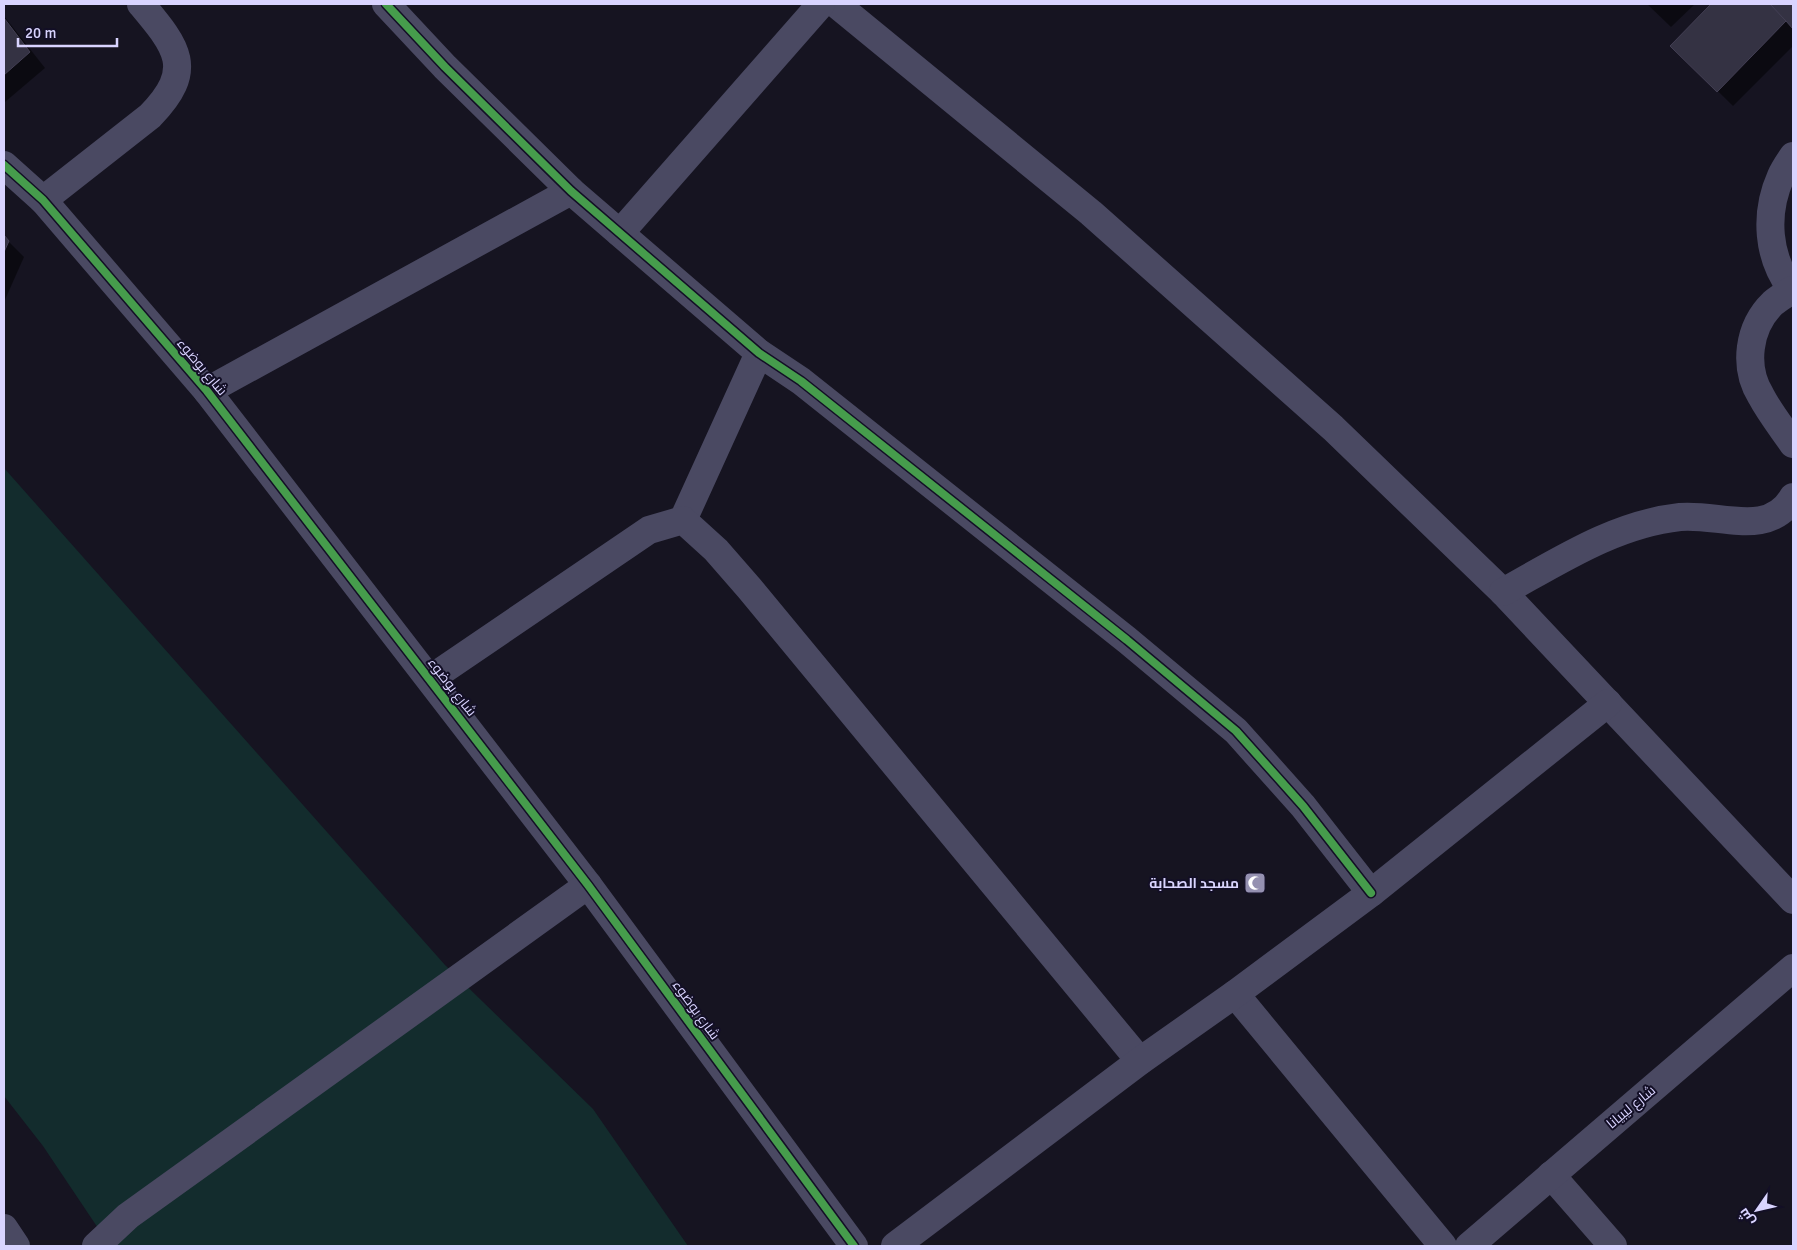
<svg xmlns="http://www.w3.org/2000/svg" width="1797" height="1250" viewBox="0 0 1797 1250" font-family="Signika,Cairo,sans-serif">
	<rect width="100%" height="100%" fill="#161421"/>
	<path fill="#132c2d" d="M 4,468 L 445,965 L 593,1109 L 688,1246 L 110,1246 L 43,1146 L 4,1096 Z"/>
	<g fill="#0007">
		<path d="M 1647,4 L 1695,4 L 1671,27 Z"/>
		<path d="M 1713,4 L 1793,4 L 1793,46 L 1733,106 L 1672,46 Z"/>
		<path d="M 4,16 L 45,68 L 5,102 L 4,102 Z"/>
		<path d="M 4,237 L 24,257 L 4,302 Z"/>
	</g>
	<g fill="#343243" stroke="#433f54">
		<path d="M 1711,4 L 1770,4 L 1786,21 L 1717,92 L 1670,46 Z"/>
		<path d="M 1770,4 L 1793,4 L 1793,29 L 1786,21 Z"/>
		<path d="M 4,18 L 30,52 L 4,75 Z"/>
		<path d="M 4,235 L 9,241 L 4,252 Z"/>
	</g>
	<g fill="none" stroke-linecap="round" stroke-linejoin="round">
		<g stroke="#4a4962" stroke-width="28">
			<path d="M 386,4 L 445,67 L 571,191 L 759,353 L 801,381 L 1127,640 L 1236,731 L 1303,806 L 1371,893"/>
			<path d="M 836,4 L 1091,213 L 1333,428 L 1503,592 L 1793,900"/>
			<path d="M 1793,156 C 1789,162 1784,169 1781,176 C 1764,214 1767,258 1793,291"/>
			<path d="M 4,165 L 43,200 L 207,391 L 588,885 L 854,1246"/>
			<path d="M 43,200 L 150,116 C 196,69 177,47 141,4"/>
			<path d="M 620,233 L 821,4"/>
			<path d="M 1792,290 C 1786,294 1779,298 1773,303 C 1748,327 1743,367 1761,396 C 1770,413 1782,428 1793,444"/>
			<path d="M 207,391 L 571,191"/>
			<path d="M 683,520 L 759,353"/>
			<path d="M 1503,592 C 1559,561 1615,524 1680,517 C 1718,513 1769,539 1793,497"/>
			<path d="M 430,679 L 649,530 L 683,520 L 716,550 L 750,589 L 1140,1061"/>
			<path d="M 1235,994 L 1443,1246"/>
			<path d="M 1551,1175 L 1613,1246"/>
			<path d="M 4,1228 L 16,1246"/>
			<path d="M 96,1246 L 128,1216 L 588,885"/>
			<path d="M 895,1246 L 1140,1061 L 1235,994 L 1371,893 L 1608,703"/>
			<path d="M 1469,1246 L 1793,968"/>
		</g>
		<g stroke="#130f26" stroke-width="11">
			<g id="cycleway">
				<path d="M 386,4 L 445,67 L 571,191 L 759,353 L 801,381 L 1127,640 L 1236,731 L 1303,806 L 1371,893"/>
				<path d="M 4,165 L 43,200 L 207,391 L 588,885 L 854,1246"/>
			</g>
		</g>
		<use href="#cycleway" stroke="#469c4c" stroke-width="8"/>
	</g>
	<defs>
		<g id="mosque-square" transform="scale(1.125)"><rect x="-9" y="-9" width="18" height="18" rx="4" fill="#9591b1" stroke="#130f26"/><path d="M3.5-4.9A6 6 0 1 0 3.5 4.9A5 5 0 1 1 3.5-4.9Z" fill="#fff"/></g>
	</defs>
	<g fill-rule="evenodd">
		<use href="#mosque-square" x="1255" y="883"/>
	</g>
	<g text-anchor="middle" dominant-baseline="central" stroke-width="4" stroke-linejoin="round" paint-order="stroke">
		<g font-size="14" fill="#d9d4ff" stroke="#130f26">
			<text transform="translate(202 367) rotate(50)">شارع بوضوء</text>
			<text transform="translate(452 687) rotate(52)">شارع بوضوء</text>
			<text transform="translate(696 1010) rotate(54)">شارع بوضوء</text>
			<text transform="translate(1631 1107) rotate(-40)">شارع ليبيانا</text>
		</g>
		<g font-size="14" font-weight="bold" fill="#d9d4ff" stroke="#130f26" text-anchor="end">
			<text x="1239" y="883">مسجد الصحابة</text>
		</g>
	</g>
	<rect width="1797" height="1250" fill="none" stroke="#d9d4ff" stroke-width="10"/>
	<g transform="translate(1757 1210) rotate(236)" stroke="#130f26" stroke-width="4" paint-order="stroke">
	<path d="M0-4L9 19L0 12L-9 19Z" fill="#d9d4ff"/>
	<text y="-8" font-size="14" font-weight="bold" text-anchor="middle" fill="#d9d4ff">ش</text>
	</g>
	<path d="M18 38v8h99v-8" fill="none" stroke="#d9d4ff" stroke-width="2.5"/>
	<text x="25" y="38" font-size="15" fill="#d9d4ff" stroke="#130f26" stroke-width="4" paint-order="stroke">20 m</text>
</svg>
